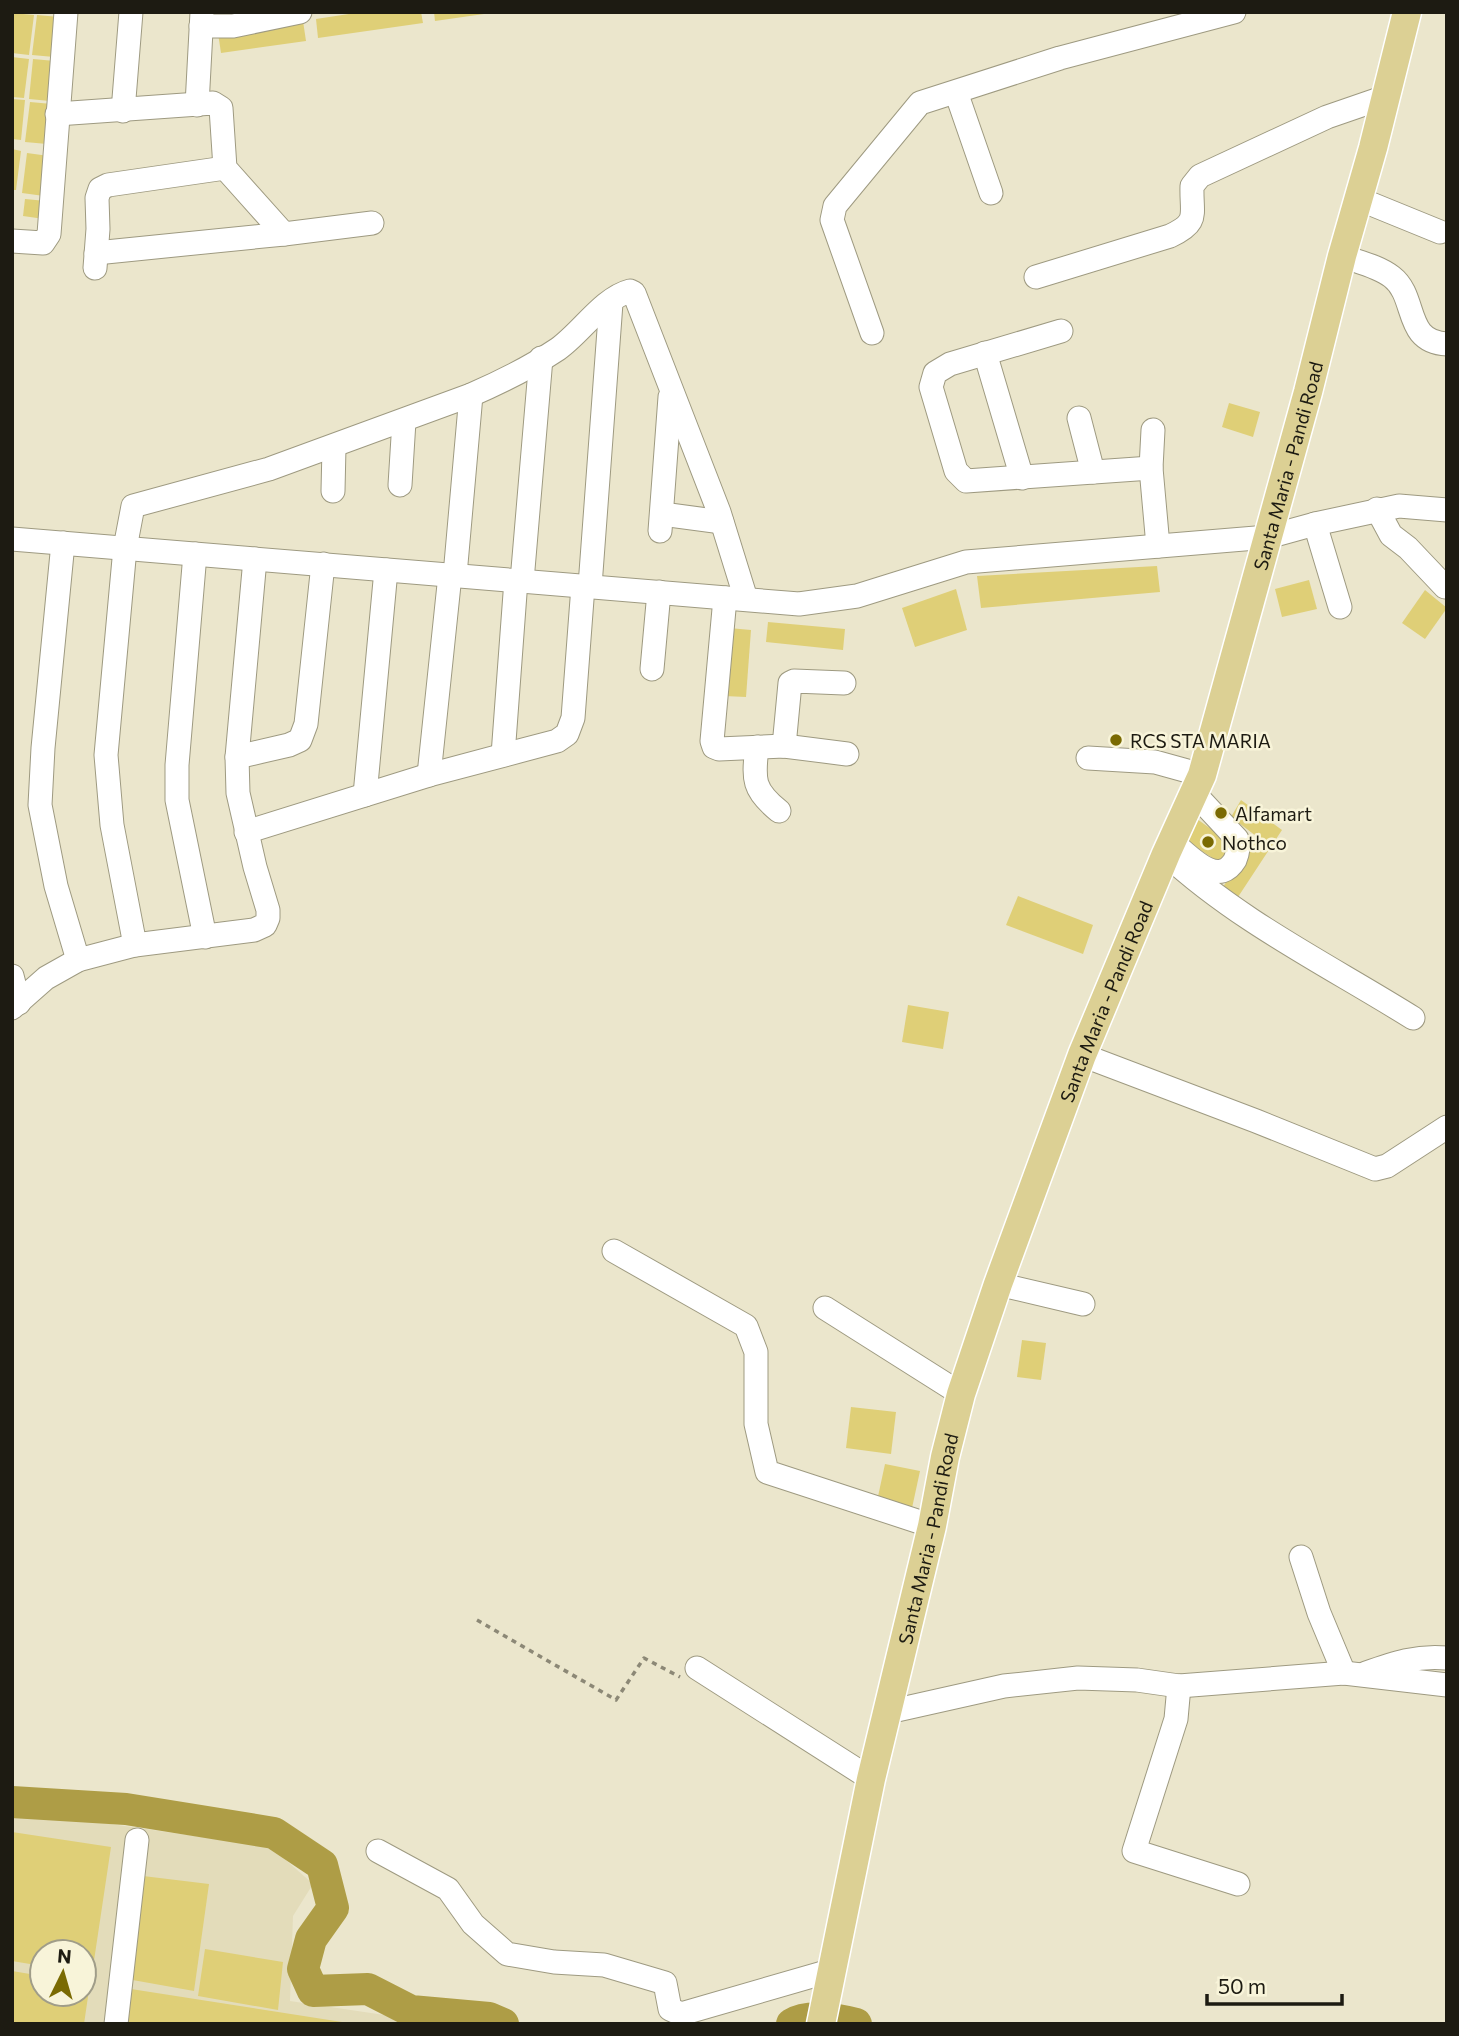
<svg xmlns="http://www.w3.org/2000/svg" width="1459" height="2036" viewBox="0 0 1459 2036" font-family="Commissioner,sans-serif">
	<rect width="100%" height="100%" fill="#ebe6cc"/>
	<path fill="#e3dcba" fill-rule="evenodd" d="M 12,1810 L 271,1847 L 313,1884 L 293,1916 L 290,2001 L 445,2024 L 12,2024 ZM 42,1952 L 84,1952 L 84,1994 L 42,1994 Z"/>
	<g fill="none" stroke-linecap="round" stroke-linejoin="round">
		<g stroke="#ae9d46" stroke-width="32">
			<path d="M 12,1802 L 126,1809 L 274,1833 L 322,1865 L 333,1908 L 311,1939 L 303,1969 L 313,1991 L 368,1989 L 411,2011 L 489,2018 L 503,2024"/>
			<path d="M 792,2024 C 808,2014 838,2019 856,2024"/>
		</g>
	</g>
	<g fill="#dfcf77">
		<path d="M 362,12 L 421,12 L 423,23 L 318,38 L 316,19 Z"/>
		<path d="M 434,12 L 484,12 L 484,14 L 435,21 Z"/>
		<path d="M 12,13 L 34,15 L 29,55 L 12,53 Z"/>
		<path d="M 37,15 L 59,17 L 54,57 L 32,55 Z"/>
		<path d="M 303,21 L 306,41 L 221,53 L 218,33 Z"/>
		<path d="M 12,57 L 29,59 L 24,98 L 12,97 Z"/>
		<path d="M 33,59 L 55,61 L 50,101 L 29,99 Z"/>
		<path d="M 12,99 L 25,100 L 21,140 L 12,139 Z"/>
		<path d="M 30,102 L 52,104 L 47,144 L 25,142 Z"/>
		<path d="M 12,149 L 21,151 L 16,190 L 12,190 Z"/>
		<path d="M 27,153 L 49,156 L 44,196 L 22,193 Z"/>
		<path d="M 25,199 L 46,201 L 44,219 L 23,216 Z"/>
		<path d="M 1229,403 L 1260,412 L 1253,437 L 1222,427 Z"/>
		<path d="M 1157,566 L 1160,592 L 981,608 L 977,576 Z"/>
		<path d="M 1309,580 L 1317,609 L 1282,617 L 1275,589 Z"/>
		<path d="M 956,589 L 967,630 L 915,647 L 902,608 Z"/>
		<path d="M 1425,590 L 1447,608 L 1425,639 L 1402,623 Z"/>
		<path d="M 768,622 L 845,629 L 843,650 L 766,642 Z"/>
		<path d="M 729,628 L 751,630 L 746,697 L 724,696 Z"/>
		<path d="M 1241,800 L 1282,830 L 1238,897 L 1223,887 L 1256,836 L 1231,817 Z"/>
		<path d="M 1197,819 L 1232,844 L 1219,862 L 1184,840 Z"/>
		<path d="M 1018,896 L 1093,925 L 1083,954 L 1006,925 Z"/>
		<path d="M 908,1005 L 949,1012 L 943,1049 L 902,1042 Z"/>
		<path d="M 1022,1340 L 1046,1343 L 1041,1380 L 1017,1377 Z"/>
		<path d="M 851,1407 L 896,1412 L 891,1454 L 846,1448 Z"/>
		<path d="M 885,1464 L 920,1471 L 912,1508 L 877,1501 Z"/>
		<path d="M 12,1832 L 111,1847 L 92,1974 L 84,1973 L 84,1952 L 42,1952 L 42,1966 L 12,1961 Z"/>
		<path d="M 143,1876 L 209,1884 L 194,1991 L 127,1979 Z"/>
		<path d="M 205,1949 L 283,1962 L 278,2010 L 198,1996 Z"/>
		<path d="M 12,1971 L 42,1976 L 42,1994 L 84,1994 L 84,1982 L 90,1983 L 84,2024 L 12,2024 Z"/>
		<path d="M 131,1989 L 342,2022 L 342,2024 L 126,2024 Z"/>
	</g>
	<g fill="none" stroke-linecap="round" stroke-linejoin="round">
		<g stroke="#9e9a81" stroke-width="25">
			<g id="minor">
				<path d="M 201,26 L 233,26 L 300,12"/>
				<path d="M 956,92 L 991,193"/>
				<path d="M 197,105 L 202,12"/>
				<path d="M 123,111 L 131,12"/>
				<path d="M 57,114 L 213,103 L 221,108 L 225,168 L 284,234 L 372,223"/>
				<path d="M 1359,199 L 1440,232"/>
				<path d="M 12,241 L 43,243 L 49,234 L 66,12"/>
				<path d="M 96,253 L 284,234"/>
				<path d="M 1342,256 C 1358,262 1378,266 1392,277 C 1418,297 1403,342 1447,344"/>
				<path d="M 95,268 L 98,229 L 97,198 L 100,189 L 108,185 L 225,168"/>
				<path d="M 1036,277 L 1170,236 C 1200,222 1191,215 1192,186 L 1200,176 L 1327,117 L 1385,97"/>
				<path d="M 1061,331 L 950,364 L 935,373 L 931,387 L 956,471 L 966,481 L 1151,468"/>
				<path d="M 872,333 L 832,220 L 835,206 L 920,103 L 1060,58 L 1234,12"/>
				<path d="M 985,353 L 1022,478"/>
				<path d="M 1079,418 L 1093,472"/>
				<path d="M 1153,430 L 1151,468 L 1158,546"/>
				<path d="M 400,485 L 404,421"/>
				<path d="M 333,491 L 334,447"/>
				<path d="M 1377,509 L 1391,535 L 1408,548 L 1445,587"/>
				<path d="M 662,514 L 722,522"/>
				<path d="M 1315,524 L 1340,607"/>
				<path d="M 660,531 L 670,397"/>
				<path d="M 12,539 L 799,604 L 857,596 L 966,562 L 1268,537 L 1315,524 L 1399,506 L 1447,510"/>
				<path d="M 63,543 L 43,748 L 40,805 L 56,886 L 78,960"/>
				<path d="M 195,554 L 177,765 L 177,800 L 205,937"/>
				<path d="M 455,575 L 471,395"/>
				<path d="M 522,581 L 541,358"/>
				<path d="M 590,586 L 611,303"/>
				<path d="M 725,598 L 712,741 L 714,747 L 719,749 L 784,746 L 847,754"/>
				<path d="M 652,669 L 659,592"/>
				<path d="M 784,746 L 790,683 L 794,681 L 844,683"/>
				<path d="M 757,747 C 753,780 753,790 779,811"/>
				<path d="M 503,755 L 516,580"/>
				<path d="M 237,757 L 289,745 L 300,740 L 306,724 L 323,564"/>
				<path d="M 1088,758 L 1155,762 L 1202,775"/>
				<path d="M 429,775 L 450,575"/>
				<path d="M 365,795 L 386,570"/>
				<path d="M 246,832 L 429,775 L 557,741 L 567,734 L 573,718 L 583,586"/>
				<path d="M 1177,846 C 1193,860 1219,887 1235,860 C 1238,853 1239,846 1237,839 L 1194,793"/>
				<path d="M 1166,854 C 1238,921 1330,966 1413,1018"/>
				<path d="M 135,945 L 112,825 L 106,755 L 125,548 L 133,506 L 269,469 L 471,395 C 501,382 531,367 558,349 C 581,333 603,298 630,291 L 634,293 L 719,512 L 746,599"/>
				<path d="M 12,976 L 19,1003"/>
				<path d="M 12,1008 L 46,978 L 78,960 L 135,945 L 254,930 L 265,925 L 268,918 L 268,910 L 255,867 L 238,793 L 237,757 L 255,559"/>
				<path d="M 1082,1055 L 1256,1121 L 1375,1169 L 1387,1166 L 1447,1127"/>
				<path d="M 614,1251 L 746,1326 L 756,1352 L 756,1424 L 767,1472 L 932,1526"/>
				<path d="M 998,1284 L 1083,1304"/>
				<path d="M 825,1308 L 961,1394"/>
				<path d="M 1301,1557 L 1319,1613 L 1344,1673"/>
				<path d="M 697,1668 L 871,1779"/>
				<path d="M 1366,1673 C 1394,1663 1417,1655 1447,1658"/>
				<path d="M 1179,1686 L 1176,1719 L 1134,1851 L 1238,1884"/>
				<path d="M 888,1712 L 1004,1686 L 1078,1678 L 1137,1680 L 1179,1686 L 1344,1673 L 1447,1685"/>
				<path d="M 378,1851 L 448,1889 L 473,1924 L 507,1954 L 554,1962 L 604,1965 L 665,1983 L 670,2009 L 681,2014 L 833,1970"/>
				<path d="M 116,2024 L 137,1840"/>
			</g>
		</g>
		<g stroke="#fff" stroke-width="31">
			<g id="major">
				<path id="s1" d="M 821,2024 L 871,1779 L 932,1526 L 945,1457 L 961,1394 L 998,1284 L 1082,1055 L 1166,854 L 1202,775 L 1308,392 L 1342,256 L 1373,148 L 1407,12"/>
			</g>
		</g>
		<path stroke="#8c8876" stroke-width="3.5" stroke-dasharray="5 5" stroke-linecap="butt" d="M 477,1620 L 616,1700 L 644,1658 L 680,1677"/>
		<use href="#minor" stroke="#fff" stroke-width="23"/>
		<use href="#major" stroke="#dcd094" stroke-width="28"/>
	</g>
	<g fill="#7a6a02" stroke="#f8f4d9" stroke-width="2.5">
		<circle cx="1116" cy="740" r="7"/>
		<circle cx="1221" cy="813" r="7"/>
		<circle cx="1208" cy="842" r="7"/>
	</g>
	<g text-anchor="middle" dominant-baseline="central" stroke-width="5" stroke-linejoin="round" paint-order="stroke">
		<g font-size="19" fill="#1d1b12" stroke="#f8f4d9">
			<text stroke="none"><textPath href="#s1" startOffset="1631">Santa Maria - Pandi Road</textPath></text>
			<text stroke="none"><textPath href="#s1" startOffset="1064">Santa Maria - Pandi Road</textPath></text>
			<text stroke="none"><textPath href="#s1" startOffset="497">Santa Maria - Pandi Road</textPath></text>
		</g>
		<g font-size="19" fill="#1d1b12" stroke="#f8f4d9" text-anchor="start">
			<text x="1130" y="740">RCS STA MARIA</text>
			<text x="1235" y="813">Alfamart</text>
			<text x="1222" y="842">Nothco</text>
		</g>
	</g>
	<rect width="1459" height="2036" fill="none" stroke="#1d1b12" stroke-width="28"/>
	<g transform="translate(63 1973) rotate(5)"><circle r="33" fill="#f8f4d9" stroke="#a09d89" stroke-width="2"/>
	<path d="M0-5L12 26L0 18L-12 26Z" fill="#7a6a02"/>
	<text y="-10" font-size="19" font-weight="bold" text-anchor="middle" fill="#1d1b12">N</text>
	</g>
	<path d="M1207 1994v10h135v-10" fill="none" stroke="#1d1b12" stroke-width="3.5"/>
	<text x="1218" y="1994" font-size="21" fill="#1d1b12" stroke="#f8f4d9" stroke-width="5" paint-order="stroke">50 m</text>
</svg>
